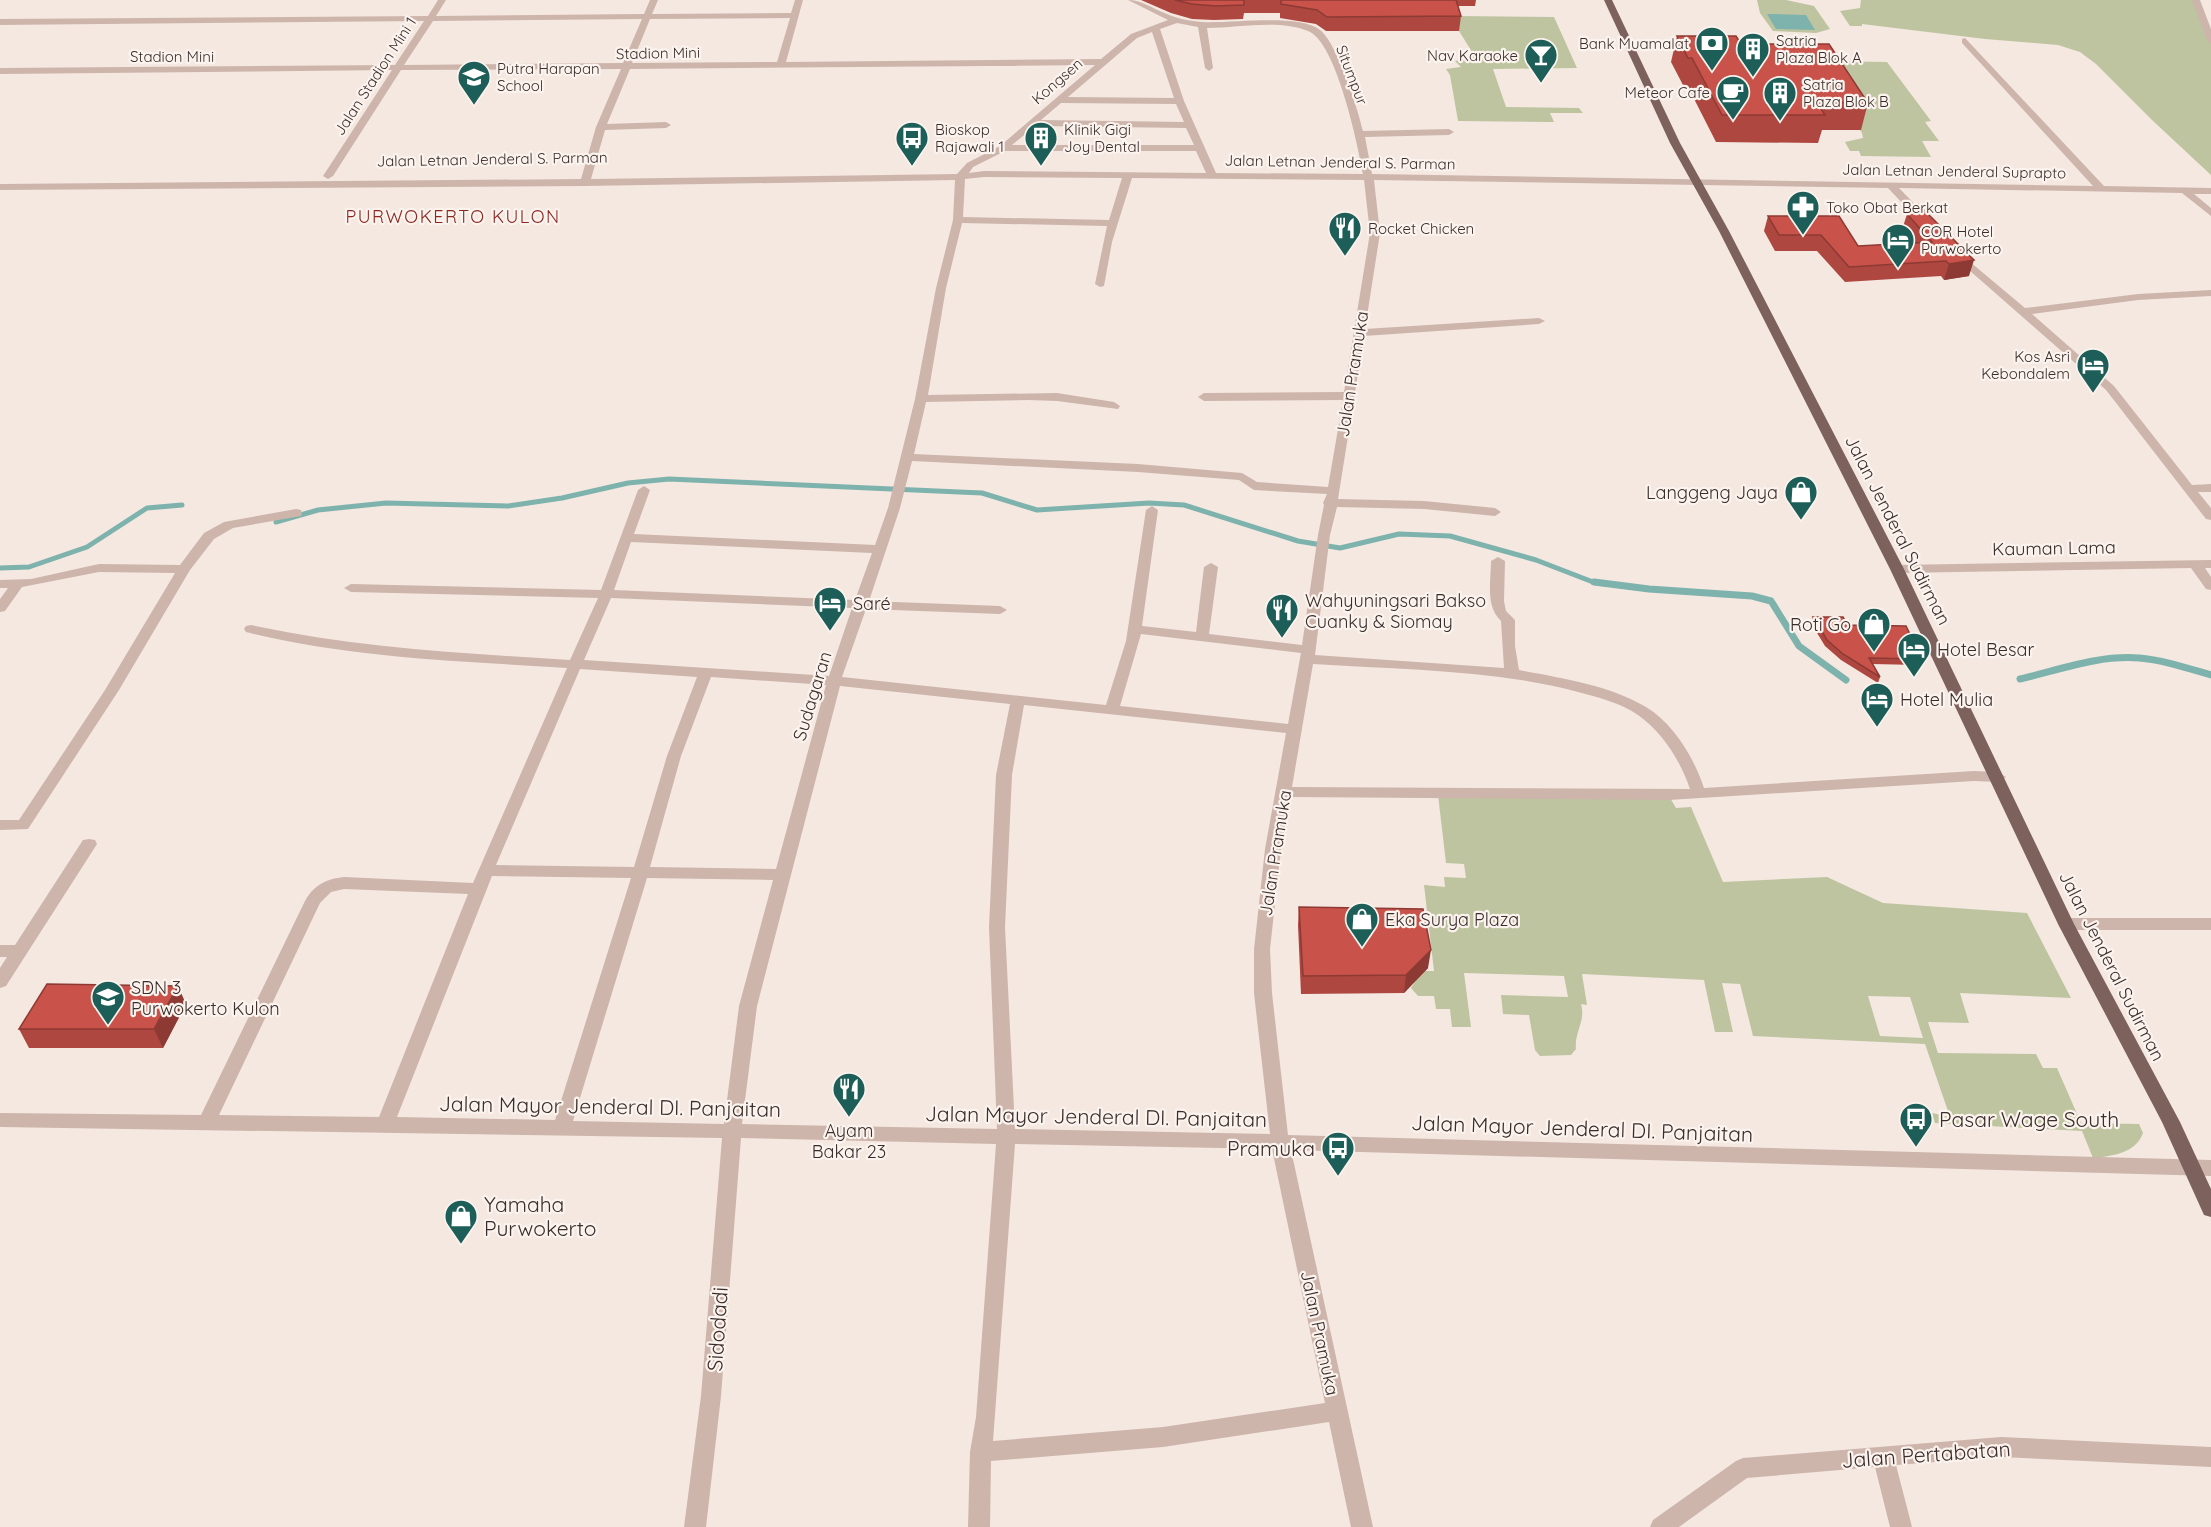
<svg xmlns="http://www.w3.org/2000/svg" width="2211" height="1527" viewBox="0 0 2211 1527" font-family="Quicksand,sans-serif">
	<rect width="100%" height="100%" fill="#f4e8e1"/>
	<g fill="#bec49f" fill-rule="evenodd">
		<path d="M 1757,0 L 1786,0 L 1814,6 L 1830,29 L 1816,33 L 1773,31 L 1760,13 Z"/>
		<path d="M 1861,0 L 2196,0 L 2211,42 L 2211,175 L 2152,120 L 2096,64 L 2080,52 L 2058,45 L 1985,39 L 1862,24 L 1862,26 L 1850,26 L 1840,11 L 1860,8 Z"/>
		<path d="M 1455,16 L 1554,17 L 1577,68 L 1493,69 L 1506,107 L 1579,108 L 1583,113 L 1550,113 L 1554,122 L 1549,122 L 1458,121 L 1450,75 L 1446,69 L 1461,67 L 1455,61 L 1469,59 L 1474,55 L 1459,31 Z"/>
		<path d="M 1819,61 L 1887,62 L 1931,121 L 1925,122 L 1939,141 L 1922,141 L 1931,157 L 1861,156 L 1859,151 L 1850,151 L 1845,142 L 1863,138 L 1862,133 L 1818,64 Z"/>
		<path d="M 1438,795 L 1669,796 L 1676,808 L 1691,807 L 1723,882 L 1827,877 L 1883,903 L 2027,913 L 2071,998 L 1960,993 L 1969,1023 L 1928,1022 L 1938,1053 L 2036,1054 L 2043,1068 L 2057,1068 L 2081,1123 L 2139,1124 L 2143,1133 C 2136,1153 2113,1156 2093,1158 L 2082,1131 L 1935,1123 L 1932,1113 L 1950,1117 L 1925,1044 L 1753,1036 L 1740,984 L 1722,983 L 1733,1032 L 1715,1032 L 1704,980 L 1582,974 L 1587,1005 L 1581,1004 C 1586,1022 1574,1032 1576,1049 L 1571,1055 L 1540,1056 L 1535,1050 L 1529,1015 L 1503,1014 L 1501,995 L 1568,997 L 1564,976 L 1464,973 L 1471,1027 L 1452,1027 L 1450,1009 L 1436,1009 L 1434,996 L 1418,996 L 1411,988 L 1422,971 L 1434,971 L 1424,885 L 1445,887 L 1444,877 L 1466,878 L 1464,864 L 1446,863 ZM 1868,996 L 1910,997 L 1923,1038 L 1880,1036 Z"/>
	</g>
	<path fill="#7eb2ac" d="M 1767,14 L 1806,15 L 1815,30 L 1776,29 Z"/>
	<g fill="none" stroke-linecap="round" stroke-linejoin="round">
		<g stroke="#7eb2ac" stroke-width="5">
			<path d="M 276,522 L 318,510 L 386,503 L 508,506 L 562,498 L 628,483 L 669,479 L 982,493 L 1037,510 L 1149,503 L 1184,505 L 1298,541 L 1340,548 L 1399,534 L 1450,536 L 1536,560 L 1593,582 L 1606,584"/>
			<path d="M 0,568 L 29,567 L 87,547 L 147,508 L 182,505"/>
		</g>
		<g stroke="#7eb2ac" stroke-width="7">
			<path d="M 1594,582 L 1649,589 L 1752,596 L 1771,601 L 1799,646 L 1846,680"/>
			<path d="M 2020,679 C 2059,670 2098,655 2139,658 C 2163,660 2187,668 2211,675"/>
		</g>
		<g fill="#cdb5ab" fill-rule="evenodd">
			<path d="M 438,0 L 446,0 L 436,16 L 644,14 L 650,0 L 658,0 L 652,14 L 791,13 L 795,0 L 803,0 L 786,62 L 1101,59 L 1131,34 L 1168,20 L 1128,0 C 1141,0 1150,7 1162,12 C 1175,18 1188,21 1202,22 C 1230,24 1299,13 1320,30 C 1337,43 1358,109 1363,131 L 1449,129 L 1454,132 L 1449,135 L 1365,137 L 1372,174 L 2093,186 L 1962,43 L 1962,39 L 1965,38 L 2104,186 L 2211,188 L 2211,194 L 2194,194 L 2211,208 L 2211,216 L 2182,193 L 1899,188 L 1930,220 L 1930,224 L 1922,224 L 1888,188 L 1374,180 L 1380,233 L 1365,329 L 1539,318 L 1545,321 L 1539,324 L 1364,336 L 1338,499 L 1424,501 L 1495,508 L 1501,512 L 1495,516 L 1424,509 L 1337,507 L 1330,535 L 1315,655 L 1504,668 L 1501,621 C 1485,606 1491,581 1491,561 L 1498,557 L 1505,561 L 1504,601 L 1506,611 L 1515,620 L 1515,646 L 1519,670 C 1561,678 1609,685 1646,707 C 1674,724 1694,758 1704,788 L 1974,771 L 1998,772 L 2006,777 L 1998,782 L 1974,781 L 1669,800 L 1290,797 L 1281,849 L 1270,949 L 1272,993 L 1288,1135 L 2211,1160 L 2211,1176 L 1291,1150 L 1373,1527 L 1351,1527 L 1329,1422 L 1163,1447 L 991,1461 L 990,1527 L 968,1527 L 970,1452 L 976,1417 L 996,1144 L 741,1138 L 721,1396 L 706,1527 L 684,1527 L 701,1396 L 722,1138 L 0,1127 L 0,1113 L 201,1115 L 305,901 C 314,885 326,879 344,877 L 473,883 L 567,668 C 459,661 351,658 246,632 L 244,629 L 246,626 L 251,625 C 358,648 462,653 570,660 L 598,598 L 351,592 L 344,588 L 351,584 L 601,590 L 638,490 L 644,486 L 650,490 L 634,534 L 875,545 L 888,508 L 915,399 L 936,288 L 953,220 L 955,180 L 585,186 L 0,190 L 0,184 L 581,179 L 596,127 L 621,69 L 401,70 L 333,176 L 328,179 L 323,176 L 392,70 L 0,74 L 0,68 L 395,65 L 424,21 L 0,25 L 0,19 L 428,16 ZM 790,18 L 777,62 L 632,63 L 650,19 ZM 642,19 L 623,63 L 404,65 L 433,21 ZM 1177,23 L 1198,27 L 1205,68 L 1209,71 L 1213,68 L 1207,28 C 1238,28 1278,19 1308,31 C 1336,41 1358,145 1363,174 L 1216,173 L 1184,101 L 1160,29 ZM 1152,32 L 1174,98 L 1068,97 L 1137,38 ZM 1095,65 L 1000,146 L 967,163 L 957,174 L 591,179 L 605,130 L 666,128 L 671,125 L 666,122 L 607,124 L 630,69 ZM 1061,103 L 1176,104 L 1184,122 L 1041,120 ZM 1035,126 L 1186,128 L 1194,145 L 1012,145 ZM 1005,151 L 1196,151 L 1206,173 L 984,171 L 969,173 L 973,167 ZM 984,177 L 1122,178 L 1109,220 L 963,217 L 965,179 ZM 1132,178 L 1364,180 L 1370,233 L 1344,392 L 1204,393 L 1198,397 L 1204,401 L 1343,400 L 1328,487 L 1257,482 L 1242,473 L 1138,464 L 914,454 L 926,402 L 1028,400 L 1057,401 L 1118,409 L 1120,406 L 1114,402 L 1057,393 L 928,395 L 946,288 L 962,223 L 1107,226 L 1095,284 L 1100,287 L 1104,286 L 1112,242 ZM 912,461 L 1138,472 L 1239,480 L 1254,490 L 1327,494 L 1323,503 L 1324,505 L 1318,535 L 1302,645 L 1209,634 L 1218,567 L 1211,563 L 1204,567 L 1196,632 L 1142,626 L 1158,510 L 1152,506 L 1146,510 L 1126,641 L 1106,705 L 842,677 L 866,609 L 1000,614 L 1007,610 L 1000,606 L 869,601 L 900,508 ZM 631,542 L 872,553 L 855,600 L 614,590 ZM 611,598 L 852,608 L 829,676 L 584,660 ZM 1141,634 L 1301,653 L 1288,724 L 1120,706 ZM 1313,664 C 1401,670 1492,669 1578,692 C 1597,697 1621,703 1638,715 C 1663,733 1680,760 1690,789 L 1292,787 ZM 580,669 L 697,677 L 667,756 L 634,867 L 496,865 ZM 711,677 L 826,685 L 776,869 L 650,867 L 681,756 ZM 840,686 L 1010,704 L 996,775 L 989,927 L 997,1129 L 742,1124 L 757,1006 ZM 1024,705 L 1286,733 L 1265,849 L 1254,949 L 1254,993 L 1270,1134 L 1015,1129 L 1005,927 L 1012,775 ZM 492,876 L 631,878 L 555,1120 L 397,1117 ZM 647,878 L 773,880 L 739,1006 L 724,1124 L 573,1121 ZM 344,889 L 468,894 L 379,1117 L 219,1115 L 320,903 L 331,892 ZM 1015,1144 L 1272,1149 L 1325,1403 L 1163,1427 L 993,1441 Z"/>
			<path d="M 2192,0 L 2200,0 L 2211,29 L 2211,43 L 2207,40 Z"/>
			<path d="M 1957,251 L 2025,308 L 2138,294 L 2211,290 L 2211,296 L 2138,300 L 2032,314 L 2114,386 L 2192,485 L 2211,484 L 2211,492 L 2198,492 L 2211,508 L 2211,520 L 2206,519 L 2106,390 L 1953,256 L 1953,252 Z"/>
			<path d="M 296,509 L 301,510 L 302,513 L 301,516 L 233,528 L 214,539 L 190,570 L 119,690 L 28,829 L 0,830 L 0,820 L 19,820 L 105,690 L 175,573 L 99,572 L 22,587 L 5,611 L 0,612 L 0,599 L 8,588 L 0,588 L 0,580 L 31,579 L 99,564 L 180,565 L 204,533 L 224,522 Z"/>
			<path d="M 2211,560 L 2211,568 L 2205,568 L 2211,577 L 2211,590 L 2206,589 L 2191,568 L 1897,573 L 1890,569 L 1897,565 Z"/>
			<path d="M 89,839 L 95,840 L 97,844 L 6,986 L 0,988 L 0,968 L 7,957 L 0,957 L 0,945 L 15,945 L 83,840 Z"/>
			<path d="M 2066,918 L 2211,918 L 2211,930 L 2066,930 L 2060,928 L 2058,924 L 2060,920 Z"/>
			<path d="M 2001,1437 L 2211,1447 L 2211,1467 L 2001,1457 L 1896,1465 L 1912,1527 L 1890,1527 L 1875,1467 L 1747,1478 L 1679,1527 L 1650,1527 L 1653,1520 L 1736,1461 L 1743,1458 Z"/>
		</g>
		<path fill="#7d615c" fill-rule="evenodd" d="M 1604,0 L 1612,0 L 1680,143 L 1729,231 L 1904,569 L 2074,924 L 2180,1122 L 2211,1189 L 2211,1217 L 2204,1215 L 2162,1122 L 2058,924 L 1890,569 L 1719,231 L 1670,143 Z"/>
	</g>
	<g fill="#ad4740">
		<path d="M 1141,0 L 1476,0 L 1475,6 L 1458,6 L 1461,16 L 1459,31 L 1326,31 L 1316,24 L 1280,18 L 1280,13 L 1244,13 L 1243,19 L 1214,20 L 1192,19 L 1171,13 Z"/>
		<path d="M 1677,36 L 1741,44 L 1868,103 L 1861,130 L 1822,130 L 1818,143 L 1716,142 L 1687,85 L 1683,85 L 1671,62 Z"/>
		<path d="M 1907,214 L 1969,276 L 1944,280 L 1941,276 L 1845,282 L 1817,251 L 1775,251 L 1764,231 L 1768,216 L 1858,246 L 1914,243 L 1902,230 Z"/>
		<path d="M 1813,617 L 1848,625 L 1922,659 L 1919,665 L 1872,664 L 1880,677 L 1878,683 L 1841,660 L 1825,646 L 1811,623 Z"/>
		<path d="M 1299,907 L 1428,968 L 1404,993 L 1301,994 L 1298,925 Z"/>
		<path d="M 186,1004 L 163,1048 L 29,1048 L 19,1029 Z"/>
	</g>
	<g fill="#8d3a34">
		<path d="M 1974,260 L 1969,276 L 1944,280 L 1949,264 Z"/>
		<path d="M 1431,950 L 1428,968 L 1404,993 L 1406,975 Z"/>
		<path d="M 178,986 L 186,1004 L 163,1048 L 154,1029 Z"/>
	</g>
	<g fill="#c9534a" stroke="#8d3a34" stroke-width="1.5">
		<path d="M 1175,0 L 1244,0 L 1244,5 L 1215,6 L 1192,4 Z"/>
		<path d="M 1281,0 L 1456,0 L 1461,16 L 1327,17 L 1317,10 L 1281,4 Z"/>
		<path d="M 1677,36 L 1736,36 L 1741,44 L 1829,44 L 1868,103 L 1817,102 L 1825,115 L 1722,115 L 1692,58 L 1688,58 Z"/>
		<path d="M 1918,204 L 1974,260 L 1949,264 L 1946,261 L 1849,267 L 1821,235 L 1779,235 L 1768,216 L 1839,216 L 1858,246 L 1932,242 L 1907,214 Z"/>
		<path d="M 1813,617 L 1843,617 L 1848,625 L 1906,626 L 1922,659 L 1869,658 L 1880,677 L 1843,654 L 1827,640 Z"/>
		<path d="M 1299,907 L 1423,909 L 1431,950 L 1406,975 L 1303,976 Z"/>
		<path d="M 47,984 L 178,986 L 154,1029 L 19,1029 Z"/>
	</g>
	<defs>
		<g id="bank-pin" transform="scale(1.725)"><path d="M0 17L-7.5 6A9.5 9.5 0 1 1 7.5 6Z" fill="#1e5e58" stroke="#fbf3ee"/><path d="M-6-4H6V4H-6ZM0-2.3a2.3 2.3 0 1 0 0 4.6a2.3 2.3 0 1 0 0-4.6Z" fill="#fff"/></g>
		<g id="building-pin" transform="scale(1.725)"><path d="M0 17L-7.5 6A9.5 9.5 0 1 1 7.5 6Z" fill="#1e5e58" stroke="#fbf3ee"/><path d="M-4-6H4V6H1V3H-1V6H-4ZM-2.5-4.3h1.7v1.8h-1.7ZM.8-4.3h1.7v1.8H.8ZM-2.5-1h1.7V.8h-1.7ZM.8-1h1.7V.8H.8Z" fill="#fff"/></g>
		<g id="bar-pin" transform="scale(1.725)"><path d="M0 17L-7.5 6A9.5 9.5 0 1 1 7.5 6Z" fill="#1e5e58" stroke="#fbf3ee"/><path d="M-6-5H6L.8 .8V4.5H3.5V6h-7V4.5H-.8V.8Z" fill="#fff"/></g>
		<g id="school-pin" transform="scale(1.725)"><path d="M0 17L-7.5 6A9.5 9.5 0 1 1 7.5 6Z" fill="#1e5e58" stroke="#fbf3ee"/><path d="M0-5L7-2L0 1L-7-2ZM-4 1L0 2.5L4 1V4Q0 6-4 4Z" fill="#fff"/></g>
		<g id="cafe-pin" transform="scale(1.725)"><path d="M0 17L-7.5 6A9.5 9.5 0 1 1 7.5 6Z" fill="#1e5e58" stroke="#fbf3ee"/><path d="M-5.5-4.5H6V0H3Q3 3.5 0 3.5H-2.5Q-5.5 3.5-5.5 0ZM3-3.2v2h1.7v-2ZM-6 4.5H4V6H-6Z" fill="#fff"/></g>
		<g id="bus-pin" transform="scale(1.725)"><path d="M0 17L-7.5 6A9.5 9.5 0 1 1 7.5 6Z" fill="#1e5e58" stroke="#fbf3ee"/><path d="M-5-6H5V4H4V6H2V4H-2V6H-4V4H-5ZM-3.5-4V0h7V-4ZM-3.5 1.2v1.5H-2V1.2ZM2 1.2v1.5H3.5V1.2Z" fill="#fff"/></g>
		<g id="pharmacy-pin" transform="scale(1.725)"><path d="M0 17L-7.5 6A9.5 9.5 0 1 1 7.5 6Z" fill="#1e5e58" stroke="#fbf3ee"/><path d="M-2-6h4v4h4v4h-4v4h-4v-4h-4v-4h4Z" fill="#fff"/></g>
		<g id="restaurant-pin" transform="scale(1.725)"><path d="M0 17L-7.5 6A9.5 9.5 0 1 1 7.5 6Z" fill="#1e5e58" stroke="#fbf3ee"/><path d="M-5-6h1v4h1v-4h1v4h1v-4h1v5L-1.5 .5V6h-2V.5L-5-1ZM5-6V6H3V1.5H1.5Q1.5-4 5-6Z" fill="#fff"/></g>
		<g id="hotel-pin" transform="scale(1.725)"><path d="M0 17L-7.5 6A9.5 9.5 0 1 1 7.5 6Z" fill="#1e5e58" stroke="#fbf3ee"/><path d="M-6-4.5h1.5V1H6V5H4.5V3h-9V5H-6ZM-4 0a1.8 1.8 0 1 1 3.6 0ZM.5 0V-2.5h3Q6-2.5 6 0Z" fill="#fff"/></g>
		<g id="shop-pin" transform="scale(1.725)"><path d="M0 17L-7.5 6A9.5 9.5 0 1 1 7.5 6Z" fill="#1e5e58" stroke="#fbf3ee"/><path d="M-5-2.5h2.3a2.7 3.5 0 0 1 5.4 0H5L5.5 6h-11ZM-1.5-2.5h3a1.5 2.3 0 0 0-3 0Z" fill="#fff"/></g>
	</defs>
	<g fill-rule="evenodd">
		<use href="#bank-pin" x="1712" y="43"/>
		<use href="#building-pin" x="1753" y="49"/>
		<use href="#bar-pin" x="1541" y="55"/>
		<use href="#school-pin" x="474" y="77"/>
		<use href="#cafe-pin" x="1733" y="92"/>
		<use href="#building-pin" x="1780" y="93"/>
		<use href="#bus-pin" x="912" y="138"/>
		<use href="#building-pin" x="1041" y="138"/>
		<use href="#pharmacy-pin" x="1803" y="207"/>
		<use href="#restaurant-pin" x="1345" y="228"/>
		<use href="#hotel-pin" x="1898" y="240"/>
		<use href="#hotel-pin" x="2093" y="365"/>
		<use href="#shop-pin" x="1801" y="492"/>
		<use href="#hotel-pin" x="830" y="603"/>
		<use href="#restaurant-pin" x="1282" y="610"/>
		<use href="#shop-pin" x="1874" y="624"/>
		<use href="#hotel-pin" x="1914" y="649"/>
		<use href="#hotel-pin" x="1877" y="699"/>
		<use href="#shop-pin" x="1362" y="919"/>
		<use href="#school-pin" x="108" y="997"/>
		<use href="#restaurant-pin" x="849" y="1089"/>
		<use href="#bus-pin" x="1916" y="1119"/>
		<use href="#bus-pin" x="1338" y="1148"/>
		<use href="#shop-pin" x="461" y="1216"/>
	</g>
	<g text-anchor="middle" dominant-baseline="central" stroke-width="4.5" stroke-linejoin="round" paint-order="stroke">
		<g font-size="15" fill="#3b2d2b" stroke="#fbf3ee" text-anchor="start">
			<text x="1776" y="40">Satria<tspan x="1776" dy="17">Plaza Blok A</tspan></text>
			<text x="1689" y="43" text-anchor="end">Bank Muamalat</text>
			<text x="1518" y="55" text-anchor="end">Nav Karaoke</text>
			<text x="497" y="68">Putra Harapan<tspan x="497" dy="17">School</tspan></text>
			<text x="1803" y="84">Satria<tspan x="1803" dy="17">Plaza Blok B</tspan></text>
			<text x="1710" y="92" text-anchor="end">Meteor Cafe</text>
			<text x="935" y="129">Bioskop<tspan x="935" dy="17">Rajawali 1</tspan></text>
			<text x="1064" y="129">Klinik Gigi<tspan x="1064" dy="17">Joy Dental</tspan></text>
			<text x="1826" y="207">Toko Obat Berkat</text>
			<text x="1368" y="228">Rocket Chicken</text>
			<text x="1921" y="231">COR Hotel<tspan x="1921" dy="17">Purwokerto</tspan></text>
			<text x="2070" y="356" text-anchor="end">Kos Asri<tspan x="2070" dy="17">Kebondalem</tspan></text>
		</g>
		<g font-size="15" fill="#3b2d2b" stroke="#fbf3ee">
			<text transform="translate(658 53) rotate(-1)">Stadion Mini</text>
			<text x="172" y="56">Stadion Mini</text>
			<text transform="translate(1352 75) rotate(69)">Situmpur</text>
			<text transform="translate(375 76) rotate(-57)">Jalan Stadion Mini 1</text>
			<text transform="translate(1057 81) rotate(-41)">Kongsen</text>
			<text transform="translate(492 159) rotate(-1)">Jalan Letnan Jenderal S. Parman</text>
			<text transform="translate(1340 162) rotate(1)">Jalan Letnan Jenderal S. Parman</text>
			<text transform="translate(1954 171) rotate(1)">Jalan Letnan Jenderal Suprapto</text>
		</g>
		<g font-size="18" letter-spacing="1.5" fill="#8d2821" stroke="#fbf3ee">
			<text x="453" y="216">PURWOKERTO KULON</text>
		</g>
		<g font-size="18" fill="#3b2d2b" stroke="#fbf3ee">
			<text transform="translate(1352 374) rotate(-81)">Jalan Pramuka</text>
			<text transform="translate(1898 530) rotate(63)">Jalan Jenderal Sudirman</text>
			<text transform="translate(2054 548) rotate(-1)">Kauman Lama</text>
			<text transform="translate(812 696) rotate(-73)">Sudagaran</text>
			<text transform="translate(1275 853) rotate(-81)">Jalan Pramuka</text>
			<text transform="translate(2112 966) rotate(63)">Jalan Jenderal Sudirman</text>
			<text transform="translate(1320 1333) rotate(78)">Jalan Pramuka</text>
		</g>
		<g font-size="18" fill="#3b2d2b" stroke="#fbf3ee" text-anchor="start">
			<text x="1778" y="492" text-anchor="end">Langgeng Jaya</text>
			<text x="1305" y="600">Wahyuningsari Bakso<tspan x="1305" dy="21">Cuanky &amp; Siomay</tspan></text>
			<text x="853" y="603">Saré</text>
			<text x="1851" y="624" text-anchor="end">Roti Go</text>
			<text x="1937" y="649">Hotel Besar</text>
			<text x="1900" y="699">Hotel Mulia</text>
			<text x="1385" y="919">Eka Surya Plaza</text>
			<text x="131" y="987">SDN 3<tspan x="131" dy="21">Purwokerto Kulon</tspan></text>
			<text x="849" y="1130" text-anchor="middle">Ayam<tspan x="849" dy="21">Bakar 23</tspan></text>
		</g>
		<g font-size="21" fill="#3b2d2b" stroke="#fbf3ee">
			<text transform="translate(610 1106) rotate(1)">Jalan Mayor Jenderal DI. Panjaitan</text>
			<text transform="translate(1096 1116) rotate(1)">Jalan Mayor Jenderal DI. Panjaitan</text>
			<text transform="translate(1582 1128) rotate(2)">Jalan Mayor Jenderal DI. Panjaitan</text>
			<text transform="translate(717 1329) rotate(-86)">Sidodadi</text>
			<text transform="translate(1926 1454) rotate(-4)">Jalan Pertabatan</text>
		</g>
		<g font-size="21" fill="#3b2d2b" stroke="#fbf3ee" text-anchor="start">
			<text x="1939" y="1119">Pasar Wage South</text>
			<text x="1315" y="1148" text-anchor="end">Pramuka</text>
			<text x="484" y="1204">Yamaha<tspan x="484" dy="24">Purwokerto</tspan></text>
		</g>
	</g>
</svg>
